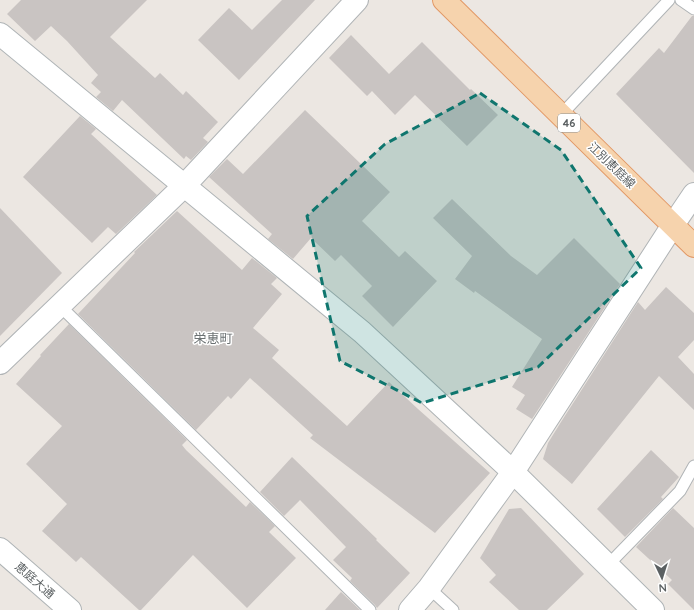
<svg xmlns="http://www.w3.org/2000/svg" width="694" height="610" viewBox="0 0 694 610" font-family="Quicksand,'Noto Sans JP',sans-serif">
	<rect width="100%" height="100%" fill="#ece7e2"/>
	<g fill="#c9c4c2">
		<path d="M 21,0 L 147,0 L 110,37 L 155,78 L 160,73 L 183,95 L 186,91 L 218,122 L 203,138 L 208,142 L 191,160 L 186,156 L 184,159 L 122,100 L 113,111 L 96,97 L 101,92 L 91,83 L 98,75 L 67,41 L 51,26 L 35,41 L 7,14 Z"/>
		<path d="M 282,0 L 315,0 L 239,80 L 198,40 L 229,8 L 252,30 Z"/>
		<path d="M 692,16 L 694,16 L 694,173 L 616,94 L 659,48 L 664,53 Z"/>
		<path d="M 351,35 L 389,74 L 422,42 L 470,90 L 471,89 L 498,115 L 467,146 L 415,95 L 395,115 L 372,91 L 367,96 L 329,58 Z"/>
		<path d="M 305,110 L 390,192 L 362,221 L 399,257 L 405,251 L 437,281 L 393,327 L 362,296 L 372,286 L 341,255 L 335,261 L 311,238 L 293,259 L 268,239 L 272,234 L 209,177 L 227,159 L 243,174 Z"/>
		<path d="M 80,116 L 96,129 L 91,134 L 157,195 L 116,234 L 108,227 L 92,243 L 23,177 Z"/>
		<path d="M 452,199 L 511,256 L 537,275 L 574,238 L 620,284 L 532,419 L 516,409 L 525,395 L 512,387 L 542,339 L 475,291 L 474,293 L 455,279 L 472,256 L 433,218 Z"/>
		<path d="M 0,208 L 62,273 L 0,336 Z"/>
		<path d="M 177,211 L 242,270 L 252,258 L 277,278 L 271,284 L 282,294 L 253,328 L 279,350 L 272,358 L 347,426 L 389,382 L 418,409 L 490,473 L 435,533 L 310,438 L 313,435 L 250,378 L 231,399 L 228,396 L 196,430 L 78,314 L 135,253 L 134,252 Z"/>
		<path d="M 666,287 L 694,313 L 694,340 L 678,357 L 694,374 L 694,410 L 659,376 L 572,484 L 543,459 L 548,443 L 561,422 L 638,302 L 645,310 Z"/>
		<path d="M 69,324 L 187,440 L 182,445 L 186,450 L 246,507 L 250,502 L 275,526 L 269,532 L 296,558 L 247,608 L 193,555 L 141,610 L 139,610 L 81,557 L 76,562 L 42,531 L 67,504 L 26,464 L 62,426 L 16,384 L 41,356 L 40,355 Z"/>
		<path d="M 651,450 L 679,477 L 661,497 L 663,499 L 625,537 L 597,509 Z"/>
		<path d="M 292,457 L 377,539 L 376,540 L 410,573 L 377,608 L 375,605 L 350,581 L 352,578 L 333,560 L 346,547 L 300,500 L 284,516 L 260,492 Z"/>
		<path d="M 521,508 L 584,574 L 547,610 L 519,610 L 489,582 L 496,575 L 480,558 L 509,509 Z"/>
		<path d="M 673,508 L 694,528 L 694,610 L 668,584 L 672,580 L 636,547 Z"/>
		<path d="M 341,592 L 360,610 L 325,610 Z"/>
	</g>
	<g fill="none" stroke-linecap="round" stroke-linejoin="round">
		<g stroke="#b0b4b6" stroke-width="13">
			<g id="lane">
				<path d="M 681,0 L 694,9"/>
				<path d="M 561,115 L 669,0"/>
				<path d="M 60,306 L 370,610"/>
				<path d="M 608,565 L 680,491 L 694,466"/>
				<path d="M 429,588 L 453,610"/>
			</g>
		</g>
		<g stroke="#b0b4b6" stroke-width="24">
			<g id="street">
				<path d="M 0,363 L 184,186 L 357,0"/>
				<path d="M 410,610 L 429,588 L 513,472 L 673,225 L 694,194"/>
			</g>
		</g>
		<g stroke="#afb4b6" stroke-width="24">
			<g id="secondary">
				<path d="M 0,34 L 362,332 L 513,472 L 653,610"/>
				<path d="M 0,549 L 70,610"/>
			</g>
		</g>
		<g stroke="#e29865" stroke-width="24">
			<path id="primary" d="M 444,0 L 694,246"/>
		</g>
		<use href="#lane" stroke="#fff" stroke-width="11"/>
		<use href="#street" stroke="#fff" stroke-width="22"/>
		<use href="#secondary" stroke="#fff" stroke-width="22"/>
		<use href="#primary" stroke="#f6d3ad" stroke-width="22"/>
	</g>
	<path fill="#0f766e" fill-opacity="0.2" stroke="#0f766e" stroke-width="3" stroke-dasharray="8 5" stroke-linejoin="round" d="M 480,93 L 561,150 L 641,268 L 538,367 L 422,403 L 340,361 L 307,216 L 385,144 Z"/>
	<g text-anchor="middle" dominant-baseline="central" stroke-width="3" stroke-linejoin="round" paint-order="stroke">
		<rect fill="#fff" stroke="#8c9091" stroke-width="1" x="558" y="114" width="22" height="18" rx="3"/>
		<g font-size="11" font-weight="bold" fill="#5b6062">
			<text x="569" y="123">46</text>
		</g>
		<g font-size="12" fill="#5b6062" stroke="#fff">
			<text transform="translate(612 165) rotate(44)">江別恵庭線</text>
			<text transform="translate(35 580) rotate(41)">恵庭大通</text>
		</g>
		<g font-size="13" fill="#6c7273" stroke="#fff">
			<text x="213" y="338">栄恵町</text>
		</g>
	</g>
	<g transform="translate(662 578) rotate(176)" stroke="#ffffff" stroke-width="3" paint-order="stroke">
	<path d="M0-3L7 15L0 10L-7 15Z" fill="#5b6062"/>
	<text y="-6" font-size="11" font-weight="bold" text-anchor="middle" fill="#5b6062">N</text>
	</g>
</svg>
